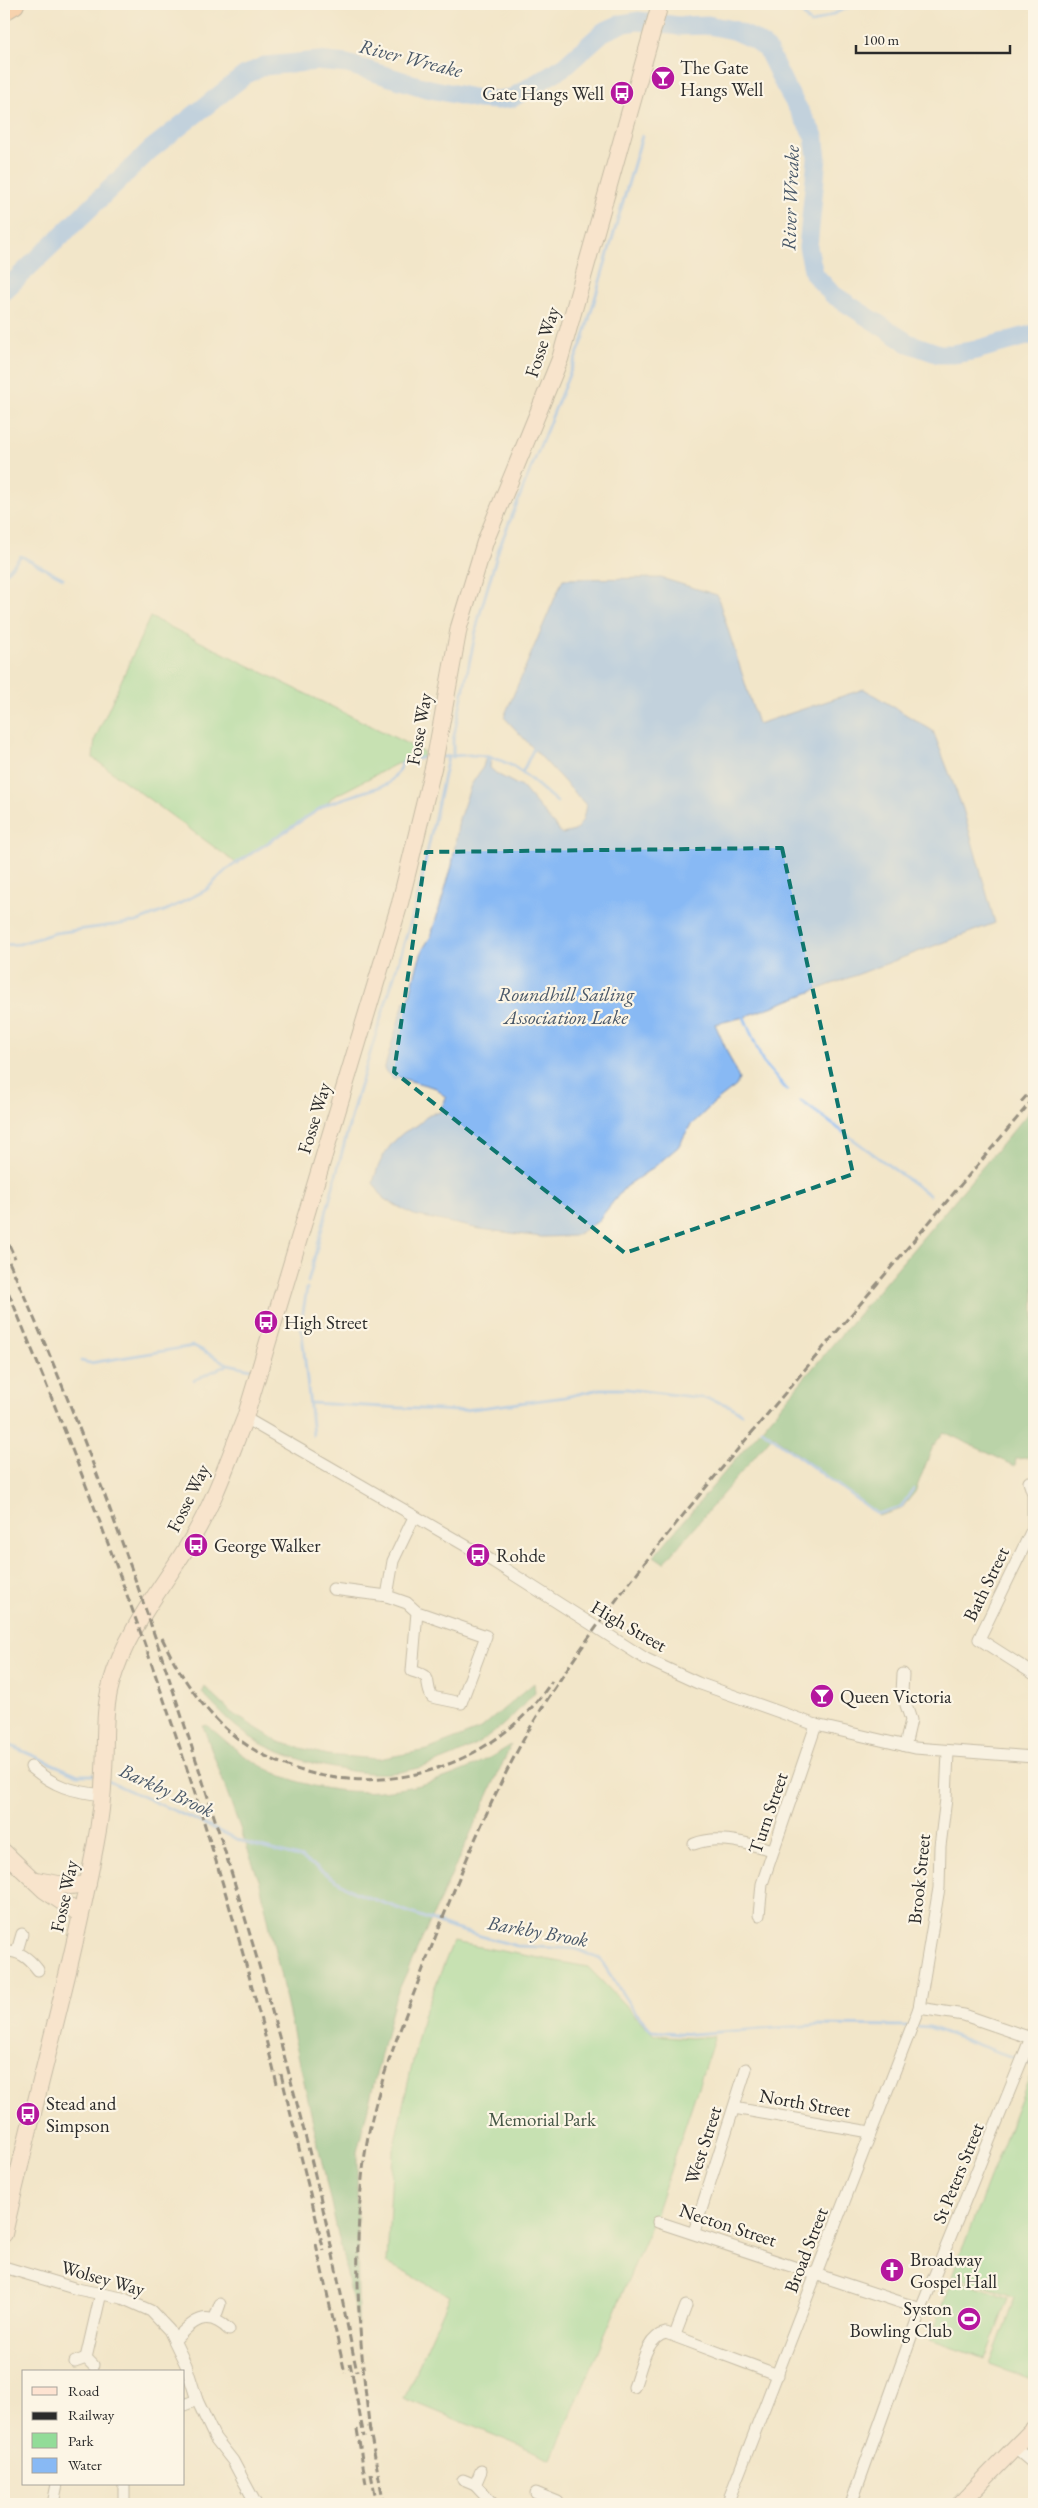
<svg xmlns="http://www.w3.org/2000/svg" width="1038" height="2508" viewBox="0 0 1038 2508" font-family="'EB Garamond',serif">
	<rect width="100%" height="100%" fill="#fcf5e5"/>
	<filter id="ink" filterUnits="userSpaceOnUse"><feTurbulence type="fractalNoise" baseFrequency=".02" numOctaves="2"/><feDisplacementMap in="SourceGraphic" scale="10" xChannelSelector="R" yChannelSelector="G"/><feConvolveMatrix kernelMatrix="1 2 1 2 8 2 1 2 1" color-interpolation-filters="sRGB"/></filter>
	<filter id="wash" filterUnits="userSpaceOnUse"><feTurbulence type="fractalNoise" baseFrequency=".0096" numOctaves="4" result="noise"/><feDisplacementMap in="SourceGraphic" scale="20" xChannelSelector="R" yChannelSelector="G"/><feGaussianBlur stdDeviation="1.12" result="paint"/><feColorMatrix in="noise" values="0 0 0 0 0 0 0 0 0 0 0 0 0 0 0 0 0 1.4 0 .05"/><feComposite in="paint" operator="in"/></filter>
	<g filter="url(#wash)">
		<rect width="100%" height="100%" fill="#f2e6c9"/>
		<g fill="#92dc98" stroke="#5e8462">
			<path d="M 150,617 L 424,752 L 423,757 L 404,760 L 331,798 L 327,804 L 236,863 L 93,758 L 95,739 Z"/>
			<path d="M 453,1942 L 588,1967 L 654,2035 L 690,2038 L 715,2036 L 654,2219 L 552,2459 L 404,2398 L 450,2296 L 387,2263 L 393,2150 L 423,2016 Z"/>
			<path d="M 1029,2078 L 1034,2079 L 1034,2380 L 990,2364 L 1015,2298 L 952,2275 Z"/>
			<path d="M 953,2278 L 1008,2299 L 985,2359 L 930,2340 Z"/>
		</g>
		<g fill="#75bc80" stroke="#507456">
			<path d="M 1034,1106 L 1034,1447 L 1027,1458 L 1016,1459 L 1015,1466 L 944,1432 L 933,1446 L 915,1492 L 901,1509 L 878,1516 L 773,1435 L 664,1563 L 654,1556 Z"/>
			<path d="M 534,1683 L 535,1692 C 520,1709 504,1726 485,1739 C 462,1755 428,1767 400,1772 C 358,1779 281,1759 247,1735 C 230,1723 216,1708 202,1693 L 205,1687 L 232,1713 L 279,1742 L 327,1755 L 378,1759 L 427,1750 L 480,1729 Z"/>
			<path d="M 207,1725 C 219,1735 230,1745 242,1754 C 326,1812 430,1798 511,1745 L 395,1998 L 357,2152 L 358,2325 L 260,1883 L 203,1726 Z"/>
		</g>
		<path fill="#88b9f4" stroke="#5a7290" d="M 661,578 L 717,595 L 758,724 L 864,689 L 933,731 L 963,809 L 995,923 L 744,1017 L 715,1024 L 739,1079 L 736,1086 L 714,1103 L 690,1126 L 678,1147 L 654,1167 L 625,1187 L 597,1222 L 574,1236 L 542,1237 L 480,1229 L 414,1215 L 384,1199 L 373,1183 C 378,1163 386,1147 403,1133 C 408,1129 415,1128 420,1123 C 427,1117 428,1112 439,1113 L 446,1098 L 436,1088 L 397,1077 L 394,1080 L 384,1070 L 404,1002 L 409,999 L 418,963 L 423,949 L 431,936 L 452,866 L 459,819 L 471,785 L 483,767 L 486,756 L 491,757 L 490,768 L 497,774 L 523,788 L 562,834 L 575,831 L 583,820 L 586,805 L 504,717 L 563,579 Z"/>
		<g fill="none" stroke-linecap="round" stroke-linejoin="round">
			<g stroke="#88b9f4" stroke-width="3">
				<path d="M 795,4 L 811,24 L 856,4"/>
				<path d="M 4,575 L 21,556 L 63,578"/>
				<path d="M 440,757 C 449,757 458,755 467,755 C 508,753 528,778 557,802"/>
				<path d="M 453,757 L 453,740 L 479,617 L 499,548 L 583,340 L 642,136"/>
				<path d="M 523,771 L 534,748"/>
				<path d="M 4,945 L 19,944 L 55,933 L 136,922 L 169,909 L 206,890 L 226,870 L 327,804 L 388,784 L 397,773 L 404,760 L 429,757"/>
				<path d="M 744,1017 L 763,1062 L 787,1090"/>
				<path d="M 801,1101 L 929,1195"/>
				<path d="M 308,1282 L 356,1099 L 415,908 L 448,757"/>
				<path d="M 307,1288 L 301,1324 L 313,1435"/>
				<path d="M 81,1361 L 90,1363 L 194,1346 L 228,1364 L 251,1369"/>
				<path d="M 194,1380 L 227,1365"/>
				<path d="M 310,1403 L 457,1411 L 565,1397 L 600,1389 L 627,1389 L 710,1399 L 730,1406 L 742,1414"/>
				<path d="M 761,1429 L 877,1514 L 901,1507 L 913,1489"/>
				<path d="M 4,1743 L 78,1775 L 99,1775"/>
				<path d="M 108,1781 L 246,1843 L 302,1858 L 354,1892 L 455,1929 L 517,1946 L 576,1949 L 600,1959 L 631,2007 L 652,2031 L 692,2034 L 817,2025 L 908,2026"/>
				<path d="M 914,2026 L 929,2027 L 1034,2065"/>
			</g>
			<path stroke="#88b9f4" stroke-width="19" d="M 4,291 L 150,150 L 245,75 L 264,66 L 318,61 L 347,64 L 426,88 L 478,99 L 497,100 L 512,98 L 565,66 L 603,32 L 621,24 L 638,21 L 679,26 L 708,25 L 733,30 L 753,39 L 767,49 L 785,86 L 814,136 L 817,158 L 808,247 L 814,274 L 832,294 L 908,343 L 939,354 L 953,354 L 972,351 L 1034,334"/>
		</g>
	</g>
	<g filter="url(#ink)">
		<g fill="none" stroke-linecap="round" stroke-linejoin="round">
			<g stroke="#8e887a" stroke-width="13">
				<g id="street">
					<path d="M 245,1418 L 494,1562 L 646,1659 L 698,1683 L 816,1725 L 915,1748 L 1034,1757"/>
					<path d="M 1029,1482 L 1033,1494 L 1033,1528 L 979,1639 L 1034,1674"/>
					<path d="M 414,1517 L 393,1561 L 387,1596 L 407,1603 L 417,1612 L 412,1671 C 436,1678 423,1681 432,1697 L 461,1703 L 486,1636 L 417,1612"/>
					<path d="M 333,1589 L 387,1596"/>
					<path d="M 903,1674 L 902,1693 L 911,1720 L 905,1746"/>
					<path d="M 31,1767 C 55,1787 71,1791 102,1795"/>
					<path d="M 694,1844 C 719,1834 748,1844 773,1850"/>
					<path d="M 759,1915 L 762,1884 L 816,1725"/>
					<path d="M 4,1951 C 19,1950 29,1958 38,1970"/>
					<path d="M 17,1951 L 22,1934"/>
					<path d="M 919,2008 L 964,2015 L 1031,2038"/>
					<path d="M 734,2108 L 870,2132"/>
					<path d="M 658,2222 L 921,2309"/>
					<path d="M 694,2232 L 746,2069"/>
					<path d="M 4,2267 L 77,2289 L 122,2298 L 151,2311 L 169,2330 L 186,2365 L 197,2400 L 215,2438 L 233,2461 L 256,2504"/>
					<path d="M 215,2318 L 220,2304"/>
					<path d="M 675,2335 L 686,2306"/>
					<path d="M 175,2340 C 192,2321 207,2308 229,2330"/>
					<path d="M 86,2358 L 101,2293"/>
					<path d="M 75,2362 L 86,2358 L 93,2365"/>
					<path d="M 634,2387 C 641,2370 645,2337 666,2333 L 778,2375"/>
					<path d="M 184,2405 L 197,2400"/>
					<path d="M 1015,2448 L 1034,2464"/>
					<path d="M 463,2480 L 475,2485 L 493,2504"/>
					<path d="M 124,2484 L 124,2504"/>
					<path d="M 475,2485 L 481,2471"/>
					<path d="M 536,2493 L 558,2502"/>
					<path d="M 53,2504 L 57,2484"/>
					<path d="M 727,2504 L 919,2008 L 939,1888 L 940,1846 L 946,1799 L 948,1752"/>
					<path d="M 851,2504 L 921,2309 L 1034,2030"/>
				</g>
			</g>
			<g stroke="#8e887a" stroke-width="18">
				<g id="secondary">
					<path d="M 4,1852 L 44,1890 L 80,1914"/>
					<path d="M 36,1880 L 70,1886 L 88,1884"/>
					<path d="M 4,2234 C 33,2105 70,1977 95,1847 C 100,1822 103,1796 104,1770 C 106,1741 103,1712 111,1684 C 126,1629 165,1585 193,1537 C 215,1500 229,1458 245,1418 L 400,903 L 434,764 L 459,627 L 485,542 L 560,359 L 660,4"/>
					<path d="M 960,2504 L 1034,2428"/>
				</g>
			</g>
			<g stroke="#8e887a" stroke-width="22">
				<path id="highway" d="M 4,10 L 14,4"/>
			</g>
			<use href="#street" stroke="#fff" stroke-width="11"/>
			<use href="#secondary" stroke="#fee3d1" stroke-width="16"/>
			<use href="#highway" stroke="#fcba8d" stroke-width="20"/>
			<g stroke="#2b2b2b" stroke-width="3" stroke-dasharray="8 4" stroke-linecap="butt">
				<path d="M 1021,1102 L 1034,1087"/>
				<path d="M 4,1234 L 15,1258"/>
				<path d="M 4,1251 C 70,1394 124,1543 174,1693 C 227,1852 275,2012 315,2175 C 331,2240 343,2306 357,2372"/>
				<path d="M 4,1282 C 113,1542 210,1809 277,2084"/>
				<path d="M 162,1638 C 182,1680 209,1720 248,1746 C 347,1810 488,1780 552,1681"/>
				<path d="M 281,2074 L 324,2251"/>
				<path d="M 316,2244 L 345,2373"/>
				<path d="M 350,2363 L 364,2437"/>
				<path d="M 369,2426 L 384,2504"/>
				<path d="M 357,2429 L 366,2484"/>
				<path d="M 370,2432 C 359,2338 352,2256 364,2161 C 373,2092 402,2026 426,1961 C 457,1882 488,1801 530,1728 C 596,1616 681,1517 764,1418 C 854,1311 944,1205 1034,1098"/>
				<path d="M 371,2474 L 377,2504"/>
			</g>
		</g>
	</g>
	<path d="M0 0H1038V2508H0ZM 782,848 L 853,1174 L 625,1253 L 394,1072 L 426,852 Z" fill="#f2e6c9" fill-opacity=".55" fill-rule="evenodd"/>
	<path fill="none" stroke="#0f766e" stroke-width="4" stroke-dasharray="10 6" stroke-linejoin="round" d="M 782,848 L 853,1174 L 625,1253 L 394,1072 L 426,852 Z"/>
	<defs>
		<g id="bar-disc" transform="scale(1.25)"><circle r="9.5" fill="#b5179e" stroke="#fcf5e5"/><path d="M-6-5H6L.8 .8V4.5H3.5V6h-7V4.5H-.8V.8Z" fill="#fff"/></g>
		<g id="bus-disc" transform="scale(1.25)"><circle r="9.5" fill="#b5179e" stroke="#fcf5e5"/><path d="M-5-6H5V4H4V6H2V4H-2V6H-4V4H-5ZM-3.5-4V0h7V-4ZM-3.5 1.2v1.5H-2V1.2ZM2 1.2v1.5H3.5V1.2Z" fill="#fff"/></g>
		<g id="church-disc" transform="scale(1.25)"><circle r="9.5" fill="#b5179e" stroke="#fcf5e5"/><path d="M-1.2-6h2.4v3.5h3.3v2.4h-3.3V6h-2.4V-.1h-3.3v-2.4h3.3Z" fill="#fff"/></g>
		<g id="stadium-disc" transform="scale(1.25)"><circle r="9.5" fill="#b5179e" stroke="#fcf5e5"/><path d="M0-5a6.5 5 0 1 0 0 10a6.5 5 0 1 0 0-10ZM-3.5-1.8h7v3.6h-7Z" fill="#fff"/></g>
	</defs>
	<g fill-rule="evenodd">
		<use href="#bar-disc" x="663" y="78"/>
		<use href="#bus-disc" x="622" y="93"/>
		<use href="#bus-disc" x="266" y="1322"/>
		<use href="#bus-disc" x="196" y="1545"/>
		<use href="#bus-disc" x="478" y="1555"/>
		<use href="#bar-disc" x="822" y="1696"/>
		<use href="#bus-disc" x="28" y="2114"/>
		<use href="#church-disc" x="892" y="2270"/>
		<use href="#stadium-disc" x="969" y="2319"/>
	</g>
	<g text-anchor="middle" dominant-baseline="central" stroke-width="4.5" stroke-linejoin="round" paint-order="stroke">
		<g font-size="19" fill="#2b2b2b" stroke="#fcf5e5" text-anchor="start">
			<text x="680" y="67">The Gate<tspan x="680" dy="22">Hangs Well</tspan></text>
			<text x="604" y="93" text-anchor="end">Gate Hangs Well</text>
			<text x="284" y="1322">High Street</text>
			<text x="214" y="1545">George Walker</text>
			<text x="496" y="1555">Rohde</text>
			<text x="840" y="1696">Queen Victoria</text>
			<text x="46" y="2103">Stead and<tspan x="46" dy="22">Simpson</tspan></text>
			<text x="910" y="2259">Broadway<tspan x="910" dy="22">Gospel Hall</tspan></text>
			<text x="952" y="2308" text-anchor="end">Syston<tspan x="952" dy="22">Bowling Club</tspan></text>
		</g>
		<g font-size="19" fill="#2b2b2b" stroke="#fcf5e5">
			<text transform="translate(542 342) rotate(-72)">Fosse Way</text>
			<text transform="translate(419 729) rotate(-80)">Fosse Way</text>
			<text transform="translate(314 1118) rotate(-73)">Fosse Way</text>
			<text transform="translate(188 1498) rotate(-64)">Fosse Way</text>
			<text transform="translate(986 1584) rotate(-64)">Bath Street</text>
			<text transform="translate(629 1626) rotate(30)">High Street</text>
			<text transform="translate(768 1813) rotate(-71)">Turn Street</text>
			<text transform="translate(919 1879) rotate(-84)">Brook Street</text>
			<text transform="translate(64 1896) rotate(-78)">Fosse Way</text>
			<text transform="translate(805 2103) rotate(10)">North Street</text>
			<text transform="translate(703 2145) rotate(-72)">West Street</text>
			<text transform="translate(958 2173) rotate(-68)">St Peters Street</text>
			<text transform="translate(728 2225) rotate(18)">Necton Street</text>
			<text transform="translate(806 2250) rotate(-69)">Broad Street</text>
			<text transform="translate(103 2278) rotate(16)">Wolsey Way</text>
		</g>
		<g font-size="19" fill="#455746" stroke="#fcf5e5">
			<text x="542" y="2119">Memorial Park</text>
		</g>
		<g font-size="20" font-style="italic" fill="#475667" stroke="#fcf5e5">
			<text transform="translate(411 58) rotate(14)">River Wreake</text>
			<text transform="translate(790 198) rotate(-88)">River Wreake</text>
			<text x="566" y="994">Roundhill Sailing<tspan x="566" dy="23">Association Lake</tspan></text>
			<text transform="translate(167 1790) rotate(25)">Barkby Brook</text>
			<text transform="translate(538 1931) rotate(10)">Barkby Brook</text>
		</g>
	</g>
	<rect width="1038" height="2508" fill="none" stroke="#fcf5e5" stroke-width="20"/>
	<rect x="22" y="2370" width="162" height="115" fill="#fcf5e5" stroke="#a8a49b"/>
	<rect x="32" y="2387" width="25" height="8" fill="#fee3d1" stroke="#a8a49b"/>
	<text x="68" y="2396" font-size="15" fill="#2b2b2b">Road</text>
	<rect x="32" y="2412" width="25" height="8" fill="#2b2b2b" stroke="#a8a49b"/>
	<text x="68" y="2420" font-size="15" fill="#2b2b2b">Railway</text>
	<rect x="32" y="2433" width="25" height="15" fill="#92dc98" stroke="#a8a49b"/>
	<text x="68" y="2446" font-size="15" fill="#2b2b2b">Park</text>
	<rect x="32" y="2458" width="25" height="15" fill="#88b9f4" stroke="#a8a49b"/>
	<text x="68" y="2470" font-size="15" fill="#2b2b2b">Water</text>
	<path d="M856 45v8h154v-8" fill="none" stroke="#2b2b2b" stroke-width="2.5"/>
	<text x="863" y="45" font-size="15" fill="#2b2b2b" stroke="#fcf5e5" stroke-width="4" paint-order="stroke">100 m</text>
</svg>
